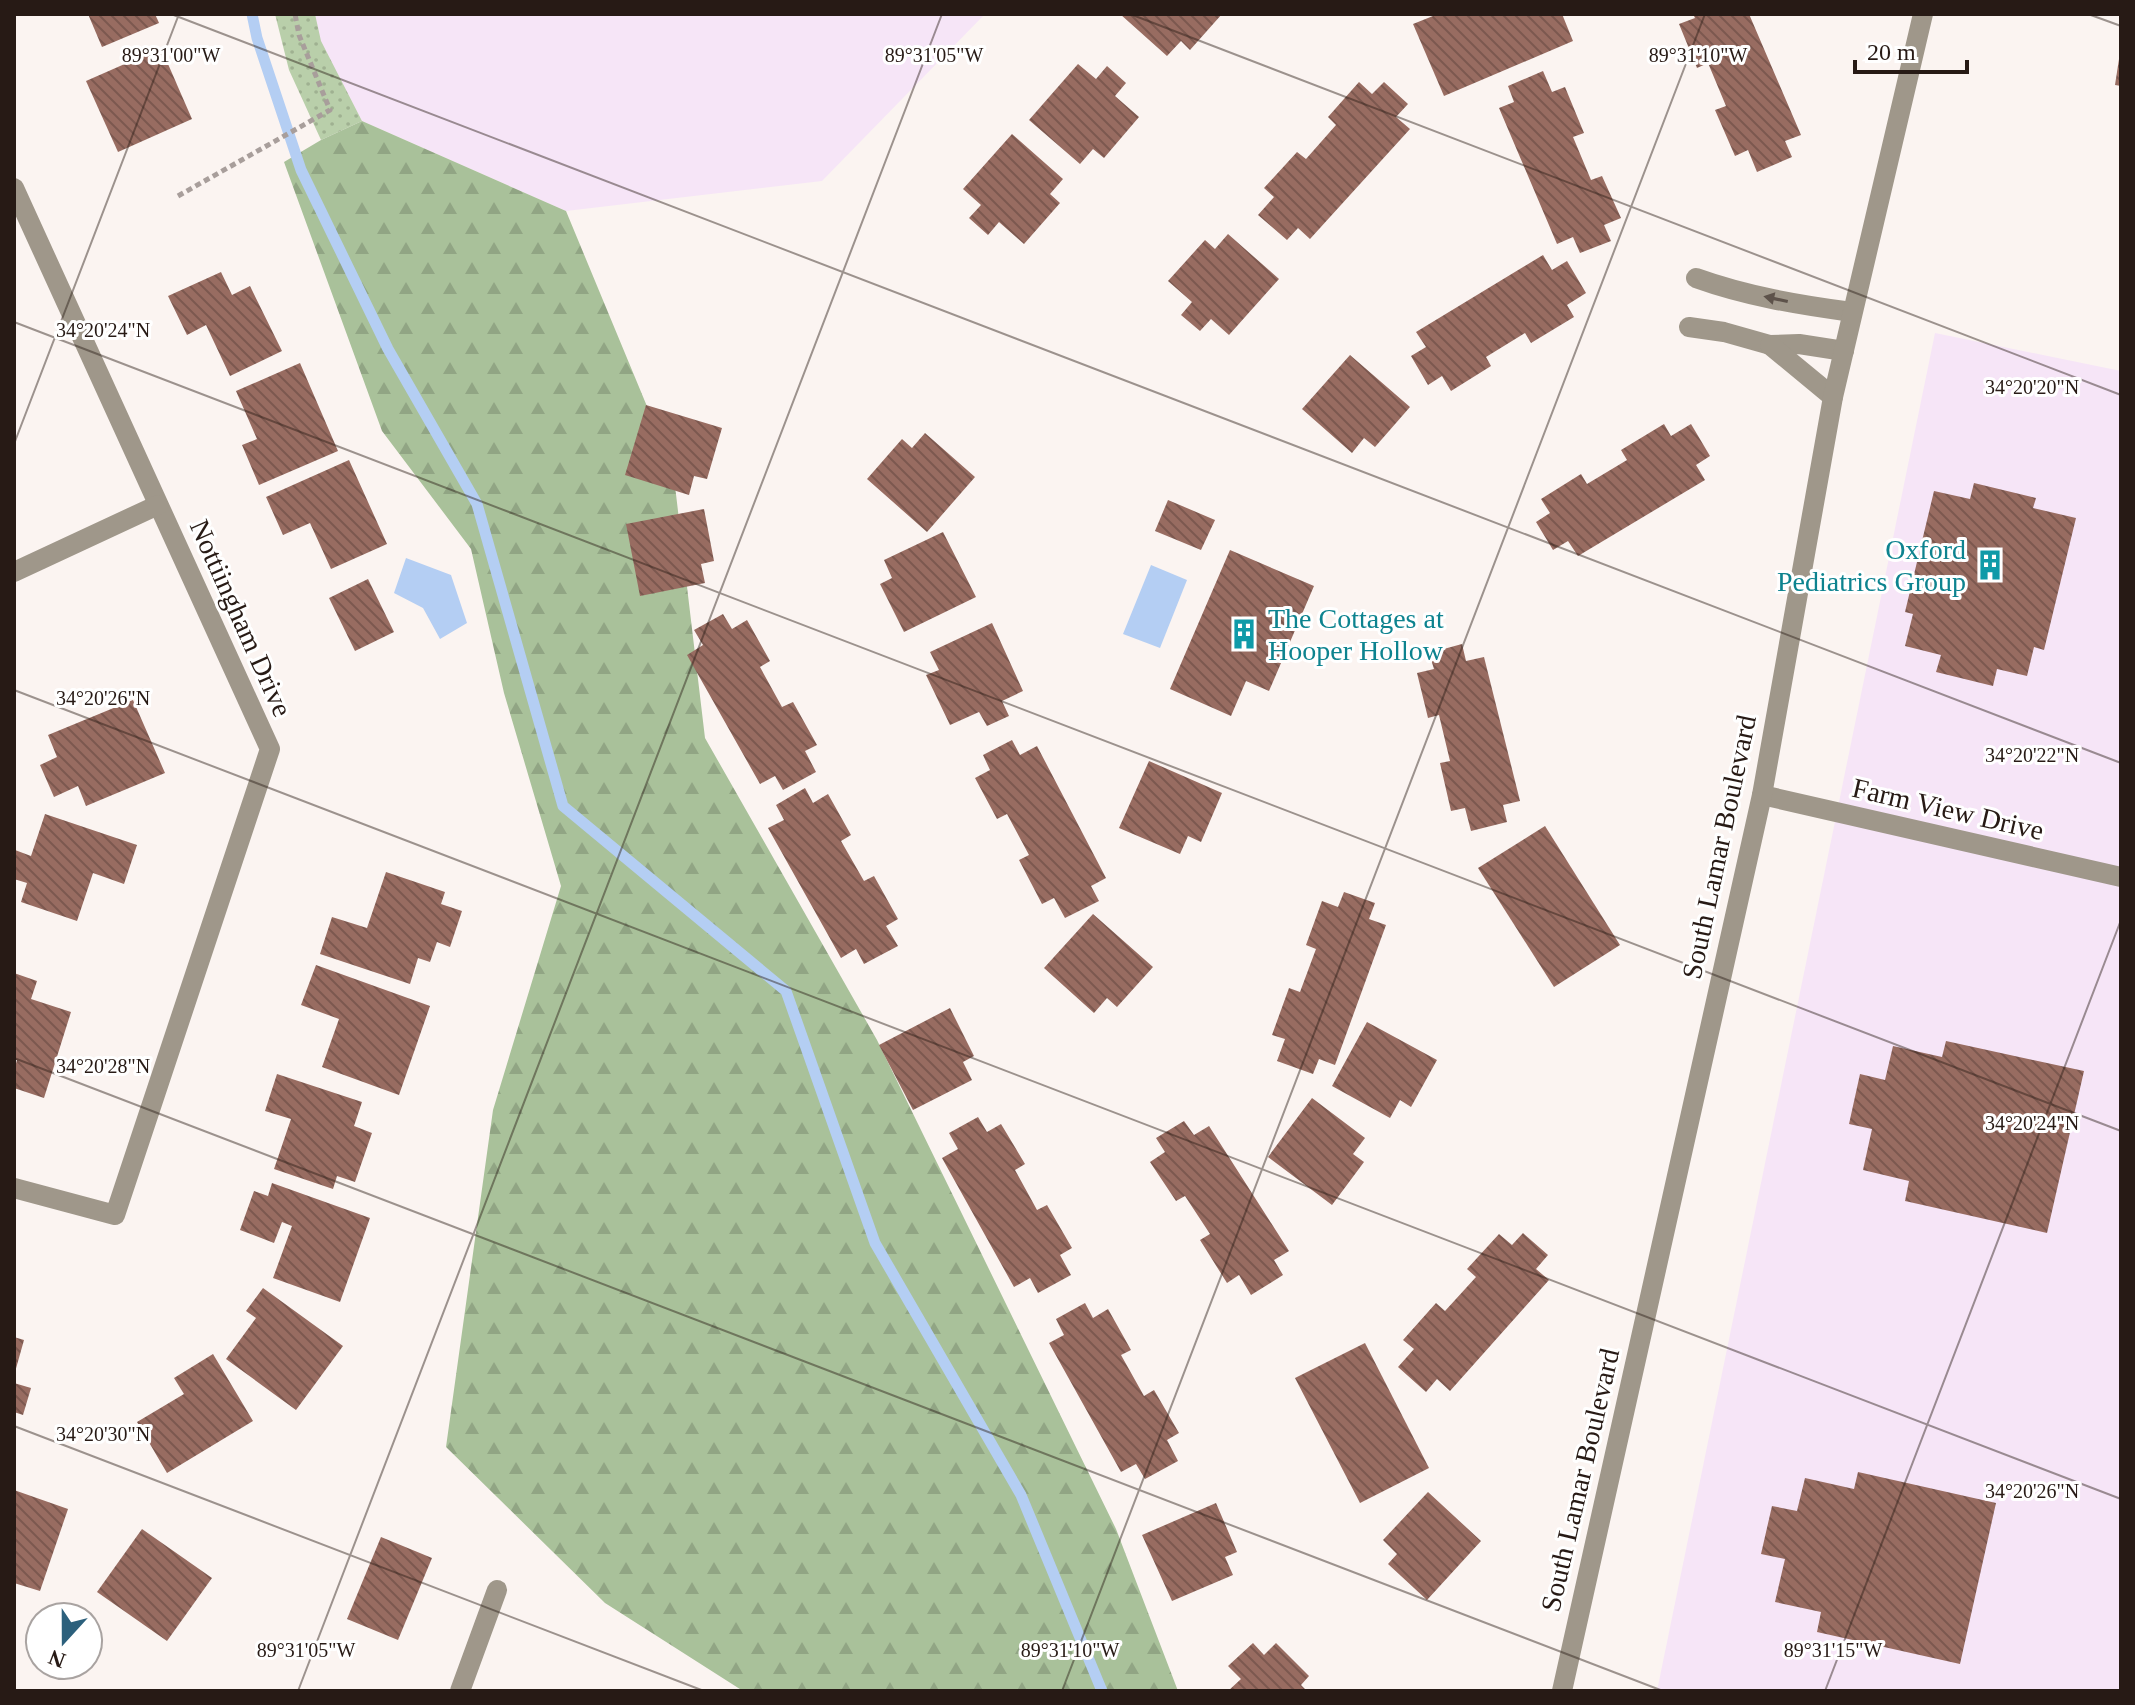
<svg xmlns="http://www.w3.org/2000/svg" width="2135" height="1705" viewBox="0 0 2135 1705" font-family="'Times New Roman',serif">
	<defs>
		<pattern id="grass-dots" width="8" height="8" patternUnits="userSpaceOnUse" patternTransform="scale(2)"><rect width="8" height="8" fill="#b9cfaa"/><path d="M2 2h.1M6 6h.1" fill="none" stroke="#9fb191" stroke-width="1.8" stroke-linecap="round"/></pattern>
		<pattern id="forest-firs" width="22" height="20" patternUnits="userSpaceOnUse" patternTransform="scale(2)"><rect width="22" height="20" fill="#a9c19a"/><path d="M5 1l3.5 6h-7zM16 11l3.5 6h-7z" fill="#91a584"/></pattern>
		<pattern id="building-back-hatch" width="6" height="6" patternUnits="userSpaceOnUse" patternTransform="scale(2)"><rect width="6" height="6" fill="#986c61"/><path d="M-1 5l2 2M0 0l6 6M5-1l2 2" fill="none" stroke="#7c584f"/></pattern>
	</defs>
	<rect width="100%" height="100%" fill="#fbf4f1"/>
	<g fill="#f6e5f7">
		<path d="M 315,14 L 985,14 L 822,181 L 566,211 L 362,121 L 320,41 Z"/>
		<path d="M 1935,333 L 2121,371 L 2121,1691 L 1657,1691 Z"/>
	</g>
	<path fill="url(#grass-dots)" d="M 275,14 L 315,14 L 321,41 L 362,121 L 321,140 L 289,70 Z"/>
	<path fill="url(#forest-firs)" d="M 362,121 L 566,211 L 673,469 L 705,738 L 877,1040 L 1116,1529 L 1178,1691 L 743,1691 L 605,1603 L 446,1447 L 493,1110 L 561,886 L 504,693 L 471,549 L 382,431 L 284,162 L 321,140 Z"/>
	<g fill="#b4cef3">
		<path d="M 406,558 L 451,575 L 467,623 L 440,639 L 423,608 L 394,593 Z"/>
		<path d="M 1151,565 L 1187,580 L 1160,648 L 1123,634 Z"/>
	</g>
	<g fill="none" stroke-linecap="round" stroke-linejoin="round">
		<path stroke="#b4cef3" stroke-width="11" d="M 252,14 L 257,38 L 301,170 L 388,349 L 477,504 L 563,806 L 786,991 L 875,1243 L 1021,1495 L 1102,1691"/>
	</g>
	<g fill="url(#building-back-hatch)">
		<path d="M 88,14 L 155,14 L 159,23 L 102,47 Z"/>
		<path d="M 1120,14 L 1222,14 L 1190,50 L 1181,41 L 1167,56 Z"/>
		<path d="M 1438,14 L 1562,14 L 1573,41 L 1444,96 L 1413,24 Z"/>
		<path d="M 1693,14 L 1749,14 L 1801,135 L 1785,141 L 1792,157 L 1757,172 L 1748,150 L 1735,156 L 1715,110 L 1726,106 L 1708,63 L 1697,68 L 1679,24 L 1695,18 Z"/>
		<path d="M 161,48 L 192,119 L 118,152 L 86,81 Z"/>
		<path d="M 2119,59 L 2121,59 L 2121,86 L 2115,85 Z"/>
		<path d="M 1078,64 L 1096,79 L 1107,66 L 1126,83 L 1115,96 L 1139,117 L 1104,158 L 1093,149 L 1080,164 L 1029,120 Z"/>
		<path d="M 1543,71 L 1552,92 L 1565,87 L 1584,133 L 1573,137 L 1591,180 L 1602,176 L 1621,218 L 1604,225 L 1611,241 L 1580,253 L 1573,237 L 1557,244 L 1499,108 L 1514,102 L 1508,86 Z"/>
		<path d="M 1359,82 L 1372,94 L 1384,82 L 1408,104 L 1396,117 L 1410,129 L 1310,239 L 1298,228 L 1287,240 L 1258,215 L 1274,197 L 1264,188 L 1297,152 L 1306,159 L 1336,125 L 1328,117 Z"/>
		<path d="M 1012,134 L 1063,179 L 1050,194 L 1060,203 L 1024,244 L 999,222 L 988,235 L 969,218 L 981,205 L 963,189 Z"/>
		<path d="M 1228,234 L 1279,279 L 1229,335 L 1211,319 L 1200,331 L 1181,315 L 1192,302 L 1168,281 L 1205,240 L 1215,249 Z"/>
		<path d="M 1543,255 L 1552,270 L 1567,261 L 1586,293 L 1567,305 L 1574,317 L 1531,343 L 1525,333 L 1486,357 L 1491,366 L 1451,391 L 1442,376 L 1428,385 L 1411,356 L 1426,347 L 1416,332 Z"/>
		<path d="M 221,272 L 232,295 L 250,286 L 282,351 L 230,376 L 206,325 L 187,335 L 168,296 Z"/>
		<path d="M 1350,355 L 1410,407 L 1375,447 L 1364,438 L 1352,453 L 1302,409 Z"/>
		<path d="M 300,363 L 338,451 L 259,485 L 242,445 L 257,439 L 236,391 Z"/>
		<path d="M 646,405 L 722,428 L 707,479 L 694,476 L 689,495 L 625,475 Z"/>
		<path d="M 1664,424 L 1671,436 L 1691,424 L 1710,456 L 1696,465 L 1705,480 L 1578,556 L 1568,541 L 1553,550 L 1536,522 L 1550,513 L 1541,499 L 1581,474 L 1587,484 L 1627,460 L 1621,450 Z"/>
		<path d="M 925,433 L 975,477 L 927,532 L 867,479 L 902,439 L 912,448 Z"/>
		<path d="M 349,460 L 387,544 L 331,569 L 310,523 L 283,535 L 266,497 Z"/>
		<path d="M 1974,483 L 2036,498 L 2033,508 L 2076,518 L 2044,650 L 2034,647 L 2027,676 L 1997,669 L 1993,686 L 1936,672 L 1941,655 L 1905,646 L 1913,614 L 1905,612 L 1934,491 L 1970,499 Z"/>
		<path d="M 1168,500 L 1215,520 L 1201,550 L 1155,531 Z"/>
		<path d="M 704,509 L 714,561 L 701,564 L 705,583 L 640,596 L 626,524 Z"/>
		<path d="M 943,532 L 976,597 L 904,632 L 880,584 L 892,578 L 884,560 Z"/>
		<path d="M 1230,550 L 1314,586 L 1269,691 L 1246,681 L 1231,716 L 1170,689 Z"/>
		<path d="M 368,579 L 394,632 L 355,651 L 329,598 Z"/>
		<path d="M 723,614 L 732,629 L 747,620 L 770,661 L 760,667 L 782,707 L 793,702 L 817,745 L 805,751 L 816,772 L 783,790 L 775,776 L 760,784 L 687,655 L 703,645 L 694,630 Z"/>
		<path d="M 992,623 L 1023,691 L 1002,701 L 1009,716 L 987,726 L 979,712 L 950,725 L 926,675 L 939,670 L 930,652 Z"/>
		<path d="M 1462,644 L 1466,661 L 1484,657 L 1520,801 L 1503,805 L 1507,822 L 1471,831 L 1465,808 L 1451,811 L 1440,763 L 1450,761 L 1439,715 L 1428,718 L 1417,673 L 1434,669 L 1429,653 Z"/>
		<path d="M 133,700 L 165,773 L 86,806 L 78,786 L 54,797 L 40,765 L 57,757 L 48,735 Z"/>
		<path d="M 1012,740 L 1020,755 L 1037,746 L 1106,878 L 1091,886 L 1099,901 L 1065,918 L 1054,898 L 1042,904 L 1019,860 L 1029,855 L 1007,814 L 997,819 L 975,778 L 990,770 L 983,755 Z"/>
		<path d="M 1149,761 L 1222,793 L 1201,842 L 1188,836 L 1180,854 L 1119,828 Z"/>
		<path d="M 805,788 L 813,803 L 828,794 L 851,835 L 841,841 L 864,881 L 874,876 L 898,919 L 886,926 L 898,946 L 864,964 L 856,949 L 841,958 L 768,828 L 784,820 L 776,805 Z"/>
		<path d="M 45,814 L 137,845 L 124,884 L 93,873 L 77,921 L 21,902 L 27,883 L 14,879 L 15,850 L 31,856 Z"/>
		<path d="M 1545,826 L 1620,945 L 1554,987 L 1478,868 Z"/>
		<path d="M 386,872 L 445,892 L 441,904 L 462,911 L 450,947 L 437,942 L 430,962 L 418,958 L 410,984 L 320,954 L 332,917 L 367,928 Z"/>
		<path d="M 1344,892 L 1375,903 L 1369,919 L 1386,925 L 1335,1065 L 1319,1059 L 1313,1074 L 1277,1061 L 1285,1039 L 1272,1035 L 1289,988 L 1300,992 L 1316,949 L 1306,945 L 1322,901 L 1338,907 Z"/>
		<path d="M 1093,914 L 1153,967 L 1117,1007 L 1107,998 L 1094,1013 L 1044,968 Z"/>
		<path d="M 316,965 L 430,1006 L 399,1095 L 322,1067 L 339,1019 L 301,1005 Z"/>
		<path d="M 14,973 L 37,981 L 31,999 L 71,1012 L 44,1098 L 14,1088 L 14,1070 L 17,1060 L 14,1060 Z"/>
		<path d="M 950,1008 L 974,1056 L 963,1062 L 972,1080 L 913,1110 L 879,1045 Z"/>
		<path d="M 1367,1022 L 1437,1060 L 1411,1107 L 1400,1100 L 1390,1118 L 1332,1086 Z"/>
		<path d="M 1946,1041 L 2084,1071 L 2047,1233 L 1905,1201 L 1909,1181 L 1863,1170 L 1872,1129 L 1849,1124 L 1860,1074 L 1885,1080 L 1893,1046 L 1942,1057 Z"/>
		<path d="M 277,1074 L 362,1102 L 354,1126 L 372,1133 L 355,1182 L 337,1176 L 333,1189 L 274,1169 L 291,1119 L 265,1111 Z"/>
		<path d="M 1312,1098 L 1365,1138 L 1353,1154 L 1364,1162 L 1332,1205 L 1268,1157 Z"/>
		<path d="M 978,1117 L 987,1132 L 1001,1124 L 1025,1164 L 1015,1170 L 1037,1210 L 1047,1205 L 1072,1248 L 1060,1255 L 1071,1275 L 1038,1293 L 1030,1278 L 1014,1287 L 942,1158 L 958,1149 L 949,1133 Z"/>
		<path d="M 1184,1121 L 1194,1135 L 1209,1126 L 1289,1251 L 1274,1260 L 1283,1275 L 1251,1295 L 1239,1275 L 1227,1283 L 1200,1240 L 1210,1234 L 1185,1196 L 1176,1201 L 1150,1162 L 1165,1152 L 1156,1138 Z"/>
		<path d="M 272,1183 L 370,1218 L 340,1302 L 273,1278 L 292,1226 L 282,1222 L 274,1243 L 240,1230 L 254,1191 L 268,1196 Z"/>
		<path d="M 1523,1233 L 1548,1255 L 1536,1269 L 1549,1280 L 1450,1391 L 1437,1379 L 1426,1392 L 1398,1367 L 1414,1349 L 1403,1340 L 1436,1303 L 1445,1311 L 1476,1277 L 1467,1269 L 1499,1234 L 1512,1245 Z"/>
		<path d="M 263,1288 L 343,1346 L 296,1410 L 226,1359 L 256,1318 L 246,1311 Z"/>
		<path d="M 1085,1303 L 1093,1318 L 1108,1309 L 1131,1350 L 1121,1355 L 1144,1396 L 1154,1390 L 1179,1433 L 1167,1440 L 1178,1461 L 1145,1479 L 1136,1464 L 1121,1472 L 1049,1343 L 1064,1335 L 1056,1319 Z"/>
		<path d="M 14,1337 L 24,1340 L 15,1372 L 14,1372 Z"/>
		<path d="M 1365,1343 L 1429,1468 L 1360,1503 L 1295,1378 Z"/>
		<path d="M 213,1354 L 253,1421 L 167,1473 L 137,1422 L 184,1394 L 174,1378 Z"/>
		<path d="M 14,1383 L 31,1388 L 23,1415 L 14,1412 Z"/>
		<path d="M 1858,1472 L 1996,1503 L 1960,1664 L 1817,1632 L 1821,1612 L 1775,1602 L 1785,1559 L 1761,1554 L 1772,1506 L 1797,1511 L 1805,1478 L 1854,1489 Z"/>
		<path d="M 14,1490 L 68,1509 L 40,1591 L 14,1583 Z"/>
		<path d="M 1428,1492 L 1481,1541 L 1427,1600 L 1388,1564 L 1397,1554 L 1383,1540 Z"/>
		<path d="M 1216,1503 L 1237,1552 L 1225,1557 L 1233,1575 L 1172,1601 L 1142,1535 Z"/>
		<path d="M 142,1529 L 212,1578 L 167,1641 L 97,1592 Z"/>
		<path d="M 381,1537 L 432,1558 L 398,1640 L 347,1619 Z"/>
		<path d="M 1253,1643 L 1264,1655 L 1276,1643 L 1309,1676 L 1301,1685 L 1307,1691 L 1228,1691 L 1241,1679 L 1228,1666 Z"/>
	</g>
	<g fill="none" stroke-linecap="round" stroke-linejoin="round">
		<path stroke="#a89e9b" stroke-width="5" stroke-dasharray="6 4" stroke-linecap="butt" d="M 178,196 L 330,110 L 299,35 L 295,14"/>
		<g stroke="#9f978a" stroke-width="20">
			<path d="M 14,188 L 270,749 L 115,1215 L 14,1188"/>
			<path d="M 1696,278 C 1746,296 1799,305 1852,312"/>
			<path d="M 1689,327 L 1724,332 L 1770,345 L 1799,344 L 1844,351"/>
			<path d="M 1770,345 L 1833,397"/>
			<path d="M 14,572 L 158,505"/>
			<path d="M 1762,795 L 2121,877"/>
			<path d="M 460,1691 L 497,1590"/>
			<path d="M 1562,1691 L 1762,795 L 1833,397 L 1923,14"/>
		</g>
	</g>
	<defs><path id="oneway-solid" d="M-6-.8H1V-3.2L6.5 0L1 3.2V.8H-6Z" transform="scale(2)"/></defs>
	<use fill="#5d524a" href="#oneway-solid" transform="translate(1776 299) rotate(-168)"/>
	<path fill="none" stroke="#271a15" stroke-width="2" stroke-opacity="0.45" d="M 171,14 L 2121,763M 1130,14 L 2121,395M 2088,14 L 2121,26M 14,322 L 2121,1131M 14,444 L 179,14M 14,690 L 2121,1499M 14,1058 L 1663,1691M 14,1426 L 704,1691M 298,1691 L 942,14M 1062,1691 L 1705,14M 1825,1691 L 2121,920"/>
	<defs>
		<g id="building-bare" transform="scale(2.4)"><path d="M-4-6H4V6H1V3H-1V6H-4ZM-2.5-4.3h1.7v1.8h-1.7ZM.8-4.3h1.7v1.8H.8ZM-2.5-1h1.7V.8h-1.7ZM.8-1h1.7V.8H.8Z" fill="#0f9aa8" stroke="#fff" stroke-width="2.5" paint-order="stroke"/></g>
	</defs>
	<g fill-rule="evenodd">
		<use href="#building-bare" x="1990" y="565"/>
		<use href="#building-bare" x="1244" y="634"/>
	</g>
	<g text-anchor="middle" dominant-baseline="central" stroke-width="6" stroke-linejoin="round" paint-order="stroke">
		<g font-size="28" fill="#0d838f" stroke="#fff" text-anchor="end">
			<text x="1966" y="549">Oxford<tspan x="1966" dy="32">Pediatrics Group</tspan></text>
			<text x="1268" y="618" text-anchor="start">The Cottages at<tspan x="1268" dy="32">Hooper Hollow</tspan></text>
		</g>
		<g font-size="28" fill="#271a15" stroke="#fff">
			<text transform="translate(241 618) rotate(66)">Nottiingham Drive</text>
			<text transform="translate(1948 809) rotate(13)">Farm View Drive</text>
			<text transform="translate(1719 847) rotate(-78)">South Lamar Boulevard</text>
			<text transform="translate(1580 1480) rotate(-77)">South Lamar Boulevard</text>
		</g>
	</g>
	<g font-size="20" text-anchor="middle" fill="#271a15" stroke="#fff" stroke-width="6" stroke-linejoin="round" paint-order="stroke">
		<text x="171" y="62">89°31'00"W</text>
		<text x="934" y="62">89°31'05"W</text>
		<text x="1698" y="62">89°31'10"W</text>
		<text x="103" y="337">34°20'24"N</text>
		<text x="2032" y="394">34°20'20"N</text>
		<text x="103" y="705">34°20'26"N</text>
		<text x="2032" y="762">34°20'22"N</text>
		<text x="103" y="1073">34°20'28"N</text>
		<text x="2032" y="1130">34°20'24"N</text>
		<text x="103" y="1441">34°20'30"N</text>
		<text x="2032" y="1498">34°20'26"N</text>
		<text x="306" y="1657">89°31'05"W</text>
		<text x="1070" y="1657">89°31'10"W</text>
		<text x="1833" y="1657">89°31'15"W</text>
	</g>
	<rect width="2135" height="1705" fill="none" stroke="#271a15" stroke-width="32"/>
	<g transform="translate(64 1641) rotate(201)"><circle r="38" fill="#ffffff" stroke="#a9a3a1" stroke-width="2"/>
	<path d="M0-6L14 30L0 20L-14 30Z" fill="#2c607c"/>
	<text y="-12" font-size="22" font-weight="bold" text-anchor="middle" fill="#271a15">N</text>
	</g>
	<path d="M1855 60v12h112v-12" fill="none" stroke="#271a15" stroke-width="4"/>
	<text x="1867" y="60" font-size="24" fill="#271a15" stroke="#ffffff" stroke-width="6" paint-order="stroke">20 m</text>
</svg>
